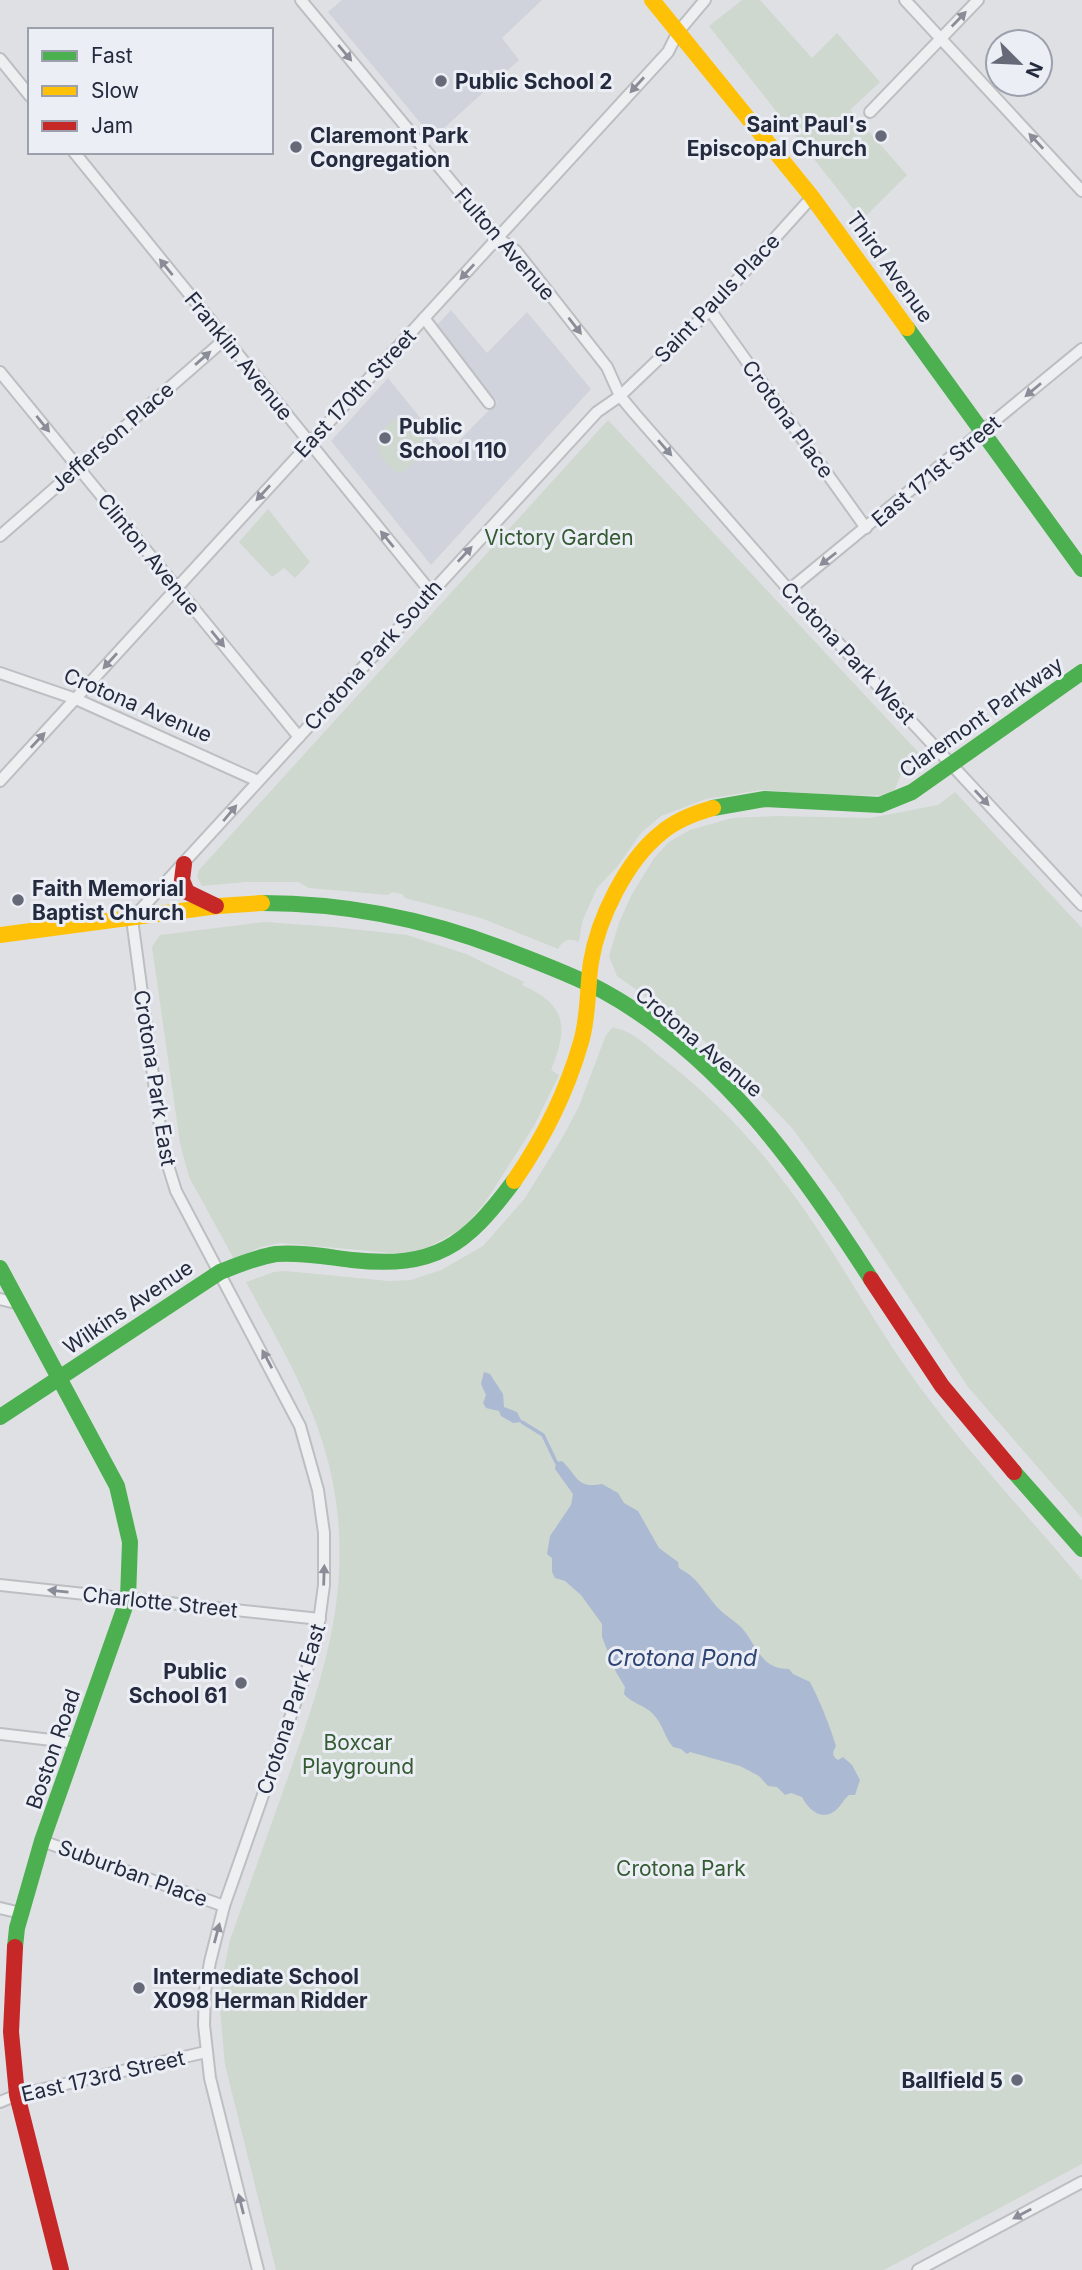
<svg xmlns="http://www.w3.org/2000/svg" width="1082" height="2270" viewBox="0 0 1082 2270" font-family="Inter,sans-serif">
	<rect width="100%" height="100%" fill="#dfe0e4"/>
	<g fill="#d0d3db">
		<path d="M 342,0 L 542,0 L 502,38 L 519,60 L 433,138 L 328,12 Z"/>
		<path d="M 451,310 L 487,353 L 527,312 L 591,389 L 431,565 L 331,441 L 388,378 L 448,452 L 497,402 L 437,325 Z"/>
	</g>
	<g fill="#ced8cf">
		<path d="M 742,0 L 760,0 L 812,58 L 837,33 L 880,82 L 850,110 L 907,175 L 862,220 L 709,26 Z"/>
		<path d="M 406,416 L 431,448 L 400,474 C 369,456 370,425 406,416 Z"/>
		<path d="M 608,420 L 919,753 L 905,765 L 895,789 L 887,795 L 846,796 L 761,790 L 706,799 L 661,816 L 641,833 L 617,867 L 597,888 L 582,922 L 579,942 C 569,938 564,939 558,949 L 481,918 L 405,898 L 402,894 L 392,892 L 388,895 L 309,888 L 298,882 L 246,882 L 202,886 L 197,877 L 199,870 Z"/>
		<path d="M 268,509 L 310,562 L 295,578 L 284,568 L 272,577 L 239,542 Z"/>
		<path d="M 955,792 L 1082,928 L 1082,1518 L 968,1387 L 839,1192 L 792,1128 L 730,1063 L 683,1023 L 617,976 L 609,956 L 619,923 L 631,896 L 654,858 L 669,842 L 690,830 L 732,818 L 776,816 L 870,818 L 938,805 Z"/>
		<path d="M 265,922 L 334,927 L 407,935 L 466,954 L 524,982 L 522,985 C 568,1005 568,1029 551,1070 L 559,1075 L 534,1126 L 484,1204 L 465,1226 L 456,1232 L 425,1249 L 403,1254 L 281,1243 L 261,1247 L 234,1259 L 189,1177 L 180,1143 L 152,947 L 160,935 Z"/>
		<path d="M 612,1028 C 631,1029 647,1046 661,1057 C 709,1094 751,1137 787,1186 C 838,1253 876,1330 928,1398 C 976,1461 1031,1519 1082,1580 L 1082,2164 L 884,2270 L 276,2270 L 225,2065 L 220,2009 L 223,1973 L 230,1940 C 249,1887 268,1833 287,1780 C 325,1672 357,1581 329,1465 C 313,1399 278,1341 246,1282 L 274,1272 L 285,1271 L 389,1281 L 411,1280 L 441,1270 L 483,1246 L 525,1198 L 564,1135 L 579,1106 L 606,1035 Z"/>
	</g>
	<g fill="#abb9d2">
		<path d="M 484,1372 L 490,1374 L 503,1394 L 504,1407 L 517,1412 L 522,1422 L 513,1423 L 501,1416 L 499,1411 L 486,1408 L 483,1403 L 486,1395 L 481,1384 Z"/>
		<path d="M 562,1461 C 578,1476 576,1489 602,1484 L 618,1493 L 624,1503 L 638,1511 L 659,1548 L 678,1562 L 679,1568 C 697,1577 704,1592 717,1607 C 724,1615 734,1620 742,1628 C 757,1646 761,1669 789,1669 L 793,1674 L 810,1682 C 821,1703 829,1724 836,1746 C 832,1753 832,1756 838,1760 L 843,1757 L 852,1765 L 860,1780 L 855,1795 L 849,1795 C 844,1799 842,1804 838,1808 C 824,1823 809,1811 802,1797 L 791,1793 L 785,1795 L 777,1787 L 768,1786 L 759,1776 L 740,1766 L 690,1752 L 687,1754 L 681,1749 L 673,1747 C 664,1737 663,1723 652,1713 C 644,1705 631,1703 624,1694 L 625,1687 L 616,1672 L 602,1637 L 602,1624 L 581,1595 L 565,1581 L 555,1578 L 552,1572 L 552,1558 L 547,1554 L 550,1536 L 571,1505 L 573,1494 L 555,1469 L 556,1462 Z"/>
	</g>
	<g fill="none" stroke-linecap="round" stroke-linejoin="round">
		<path stroke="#abb9d2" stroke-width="3.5" d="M 522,1422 L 543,1435 L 556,1462"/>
		<g stroke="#bdbec2" stroke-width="14">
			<g id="street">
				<path d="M 301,0 L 498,238 L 516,251 L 607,367 L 620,396 L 635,414 L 789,590 L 1082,905"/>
				<path d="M 905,0 L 1082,191"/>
				<path d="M 0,59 L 30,96"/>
				<path d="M 870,112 L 978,0"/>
				<path d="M 74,152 L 430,591"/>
				<path d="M 710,310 L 866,528"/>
				<path d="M 424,318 L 489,403"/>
				<path d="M 0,372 L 299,737"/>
				<path d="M 0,536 L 225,339"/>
				<path d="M 789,590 L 1082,349"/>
				<path d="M 0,673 L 76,699 L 258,781"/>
				<path d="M 0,781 L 668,52 L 678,32 L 705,0"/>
				<path d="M 0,1299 L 20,1304"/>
				<path d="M 0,1585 L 320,1619"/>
				<path d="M 0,1734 L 77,1743"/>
				<path d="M 42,1841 L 224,1906"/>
				<path d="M 0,1908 L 21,1913"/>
				<path d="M 0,2102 L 17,2095 L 206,2052"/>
				<path d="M 258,2270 L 210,2078 L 204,2025 L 205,1991 L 210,1962 L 224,1906 L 316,1644 L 324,1585 L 324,1533 L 318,1490 L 300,1426 L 176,1191 L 165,1156 L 161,1134 L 132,919 C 288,751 441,580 597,412 L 620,396 L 710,310 L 812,197"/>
				<path d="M 918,2270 L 1082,2182"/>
			</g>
		</g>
		<use href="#street" stroke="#eeeff1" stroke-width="10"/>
		<g stroke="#4caf50" stroke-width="16">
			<path d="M 907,328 L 1082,569"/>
			<path d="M 713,808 L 765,799 L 880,805 L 912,792 L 1082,672"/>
			<path d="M 262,903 C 343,903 425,919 501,948 C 535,961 571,974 603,991 C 721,1056 800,1168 871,1279"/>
			<path d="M 0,1268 L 117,1486 L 130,1542 L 128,1598 L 42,1841 L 17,1928 L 15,1947"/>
			<path d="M 0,1417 L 220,1272 C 238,1265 257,1257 276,1254 C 301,1252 327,1257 352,1260 C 435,1269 466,1246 514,1181"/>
			<path d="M 1014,1472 L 1082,1549"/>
		</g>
		<g stroke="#ffc107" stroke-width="16">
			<path d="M 652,0 L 812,197 L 907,328"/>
			<path d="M 0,935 L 218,906 L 262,903"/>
			<path d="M 514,1181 C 543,1139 567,1091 581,1042 C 589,1016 587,988 591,962 C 598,919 626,861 661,833 C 676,820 695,813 713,808"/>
		</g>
		<g stroke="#c62828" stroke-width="16">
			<path d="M 184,864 L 182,880 L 187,892 L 216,906"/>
			<path d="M 871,1279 L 942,1386 L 1014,1472"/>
			<path d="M 15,1947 L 11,2032 L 17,2095 L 61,2270"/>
		</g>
	</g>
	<defs><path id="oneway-solid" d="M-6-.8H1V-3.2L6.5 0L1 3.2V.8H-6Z" transform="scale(1.75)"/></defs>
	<g fill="#8a8d98">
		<use href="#oneway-solid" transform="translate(959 19) rotate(-46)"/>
		<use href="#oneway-solid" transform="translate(345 53) rotate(50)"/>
		<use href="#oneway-solid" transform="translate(637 85) rotate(132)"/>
		<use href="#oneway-solid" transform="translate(1036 141) rotate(-133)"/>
		<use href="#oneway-solid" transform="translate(166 267) rotate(-129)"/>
		<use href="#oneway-solid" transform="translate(467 272) rotate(133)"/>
		<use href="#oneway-solid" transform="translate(575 326) rotate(52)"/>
		<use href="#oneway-solid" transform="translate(203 358) rotate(-41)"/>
		<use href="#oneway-solid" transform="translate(1033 390) rotate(140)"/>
		<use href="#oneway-solid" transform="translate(43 424) rotate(51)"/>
		<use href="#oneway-solid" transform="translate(665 448) rotate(49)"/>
		<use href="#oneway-solid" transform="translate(263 493) rotate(132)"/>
		<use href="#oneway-solid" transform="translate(387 539) rotate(-129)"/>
		<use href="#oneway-solid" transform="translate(465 554) rotate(-47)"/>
		<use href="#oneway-solid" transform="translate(828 559) rotate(142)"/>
		<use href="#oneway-solid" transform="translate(218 639) rotate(51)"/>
		<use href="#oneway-solid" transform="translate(110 661) rotate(132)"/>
		<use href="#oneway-solid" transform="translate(38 740) rotate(-47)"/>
		<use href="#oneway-solid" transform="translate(982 798) rotate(47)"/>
		<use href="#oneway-solid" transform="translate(230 813) rotate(-50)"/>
		<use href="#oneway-solid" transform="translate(267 1359) rotate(-118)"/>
		<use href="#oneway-solid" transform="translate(324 1575) rotate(-88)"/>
		<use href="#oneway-solid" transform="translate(58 1591) rotate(-174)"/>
		<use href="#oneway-solid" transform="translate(217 1933) rotate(-75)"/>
		<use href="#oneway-solid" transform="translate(241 2204) rotate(-104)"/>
		<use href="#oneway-solid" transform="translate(1022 2214) rotate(152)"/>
	</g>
	<g fill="#666a78" stroke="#eceef5" stroke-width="2.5">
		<circle cx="441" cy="81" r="7"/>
		<circle cx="881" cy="136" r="7"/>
		<circle cx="296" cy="147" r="7"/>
		<circle cx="385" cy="438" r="7"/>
		<circle cx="18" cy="900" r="7"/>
		<circle cx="241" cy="1683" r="7"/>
		<circle cx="139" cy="1988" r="7"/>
		<circle cx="1017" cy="2080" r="7"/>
	</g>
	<g text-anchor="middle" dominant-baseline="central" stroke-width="6" stroke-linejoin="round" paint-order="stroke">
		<g font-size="21" font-weight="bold" fill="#252b3e" stroke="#eceef5" text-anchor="start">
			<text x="455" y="81">Public School 2</text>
			<text x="867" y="124" text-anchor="end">Saint Paul's<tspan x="867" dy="24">Episcopal Church</tspan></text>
			<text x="310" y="135">Claremont Park<tspan x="310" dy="24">Congregation</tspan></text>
			<text x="399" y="426">Public<tspan x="399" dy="24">School 110</tspan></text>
			<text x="32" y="888">Faith Memorial<tspan x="32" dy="24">Baptist Church</tspan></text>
			<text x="227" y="1671" text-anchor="end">Public<tspan x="227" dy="24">School 61</tspan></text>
			<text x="153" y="1976">Intermediate School<tspan x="153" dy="24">X098 Herman Ridder</tspan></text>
			<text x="1003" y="2080" text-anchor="end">Ballfield 5</text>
		</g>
		<g font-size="21" fill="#252b3e" stroke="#eceef5">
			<text transform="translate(505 244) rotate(49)">Fulton Avenue</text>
			<text transform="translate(890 267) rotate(54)">Third Avenue</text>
			<text transform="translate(717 298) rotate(-46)">Saint Pauls Place</text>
			<text transform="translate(239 356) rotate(51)">Franklin Avenue</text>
			<text transform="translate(355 393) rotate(-47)">East 170th Street</text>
			<text transform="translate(788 419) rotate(54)">Crotona Place</text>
			<text transform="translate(112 437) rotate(-41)">Jefferson Place</text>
			<text transform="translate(936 471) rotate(-40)">East 171st Street</text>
			<text transform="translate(149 554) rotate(51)">Clinton Avenue</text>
			<text transform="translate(848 653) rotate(47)">Crotona Park West</text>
			<text transform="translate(373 655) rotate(-48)">Crotona Park South</text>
			<text transform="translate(138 705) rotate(23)">Crotona Avenue</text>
			<text transform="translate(981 717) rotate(-35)">Claremont Parkway</text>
			<text transform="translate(699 1042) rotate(40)">Crotona Avenue</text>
			<text transform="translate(155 1078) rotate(81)">Crotona Park East</text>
			<text transform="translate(128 1307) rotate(-34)">Wilkins Avenue</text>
			<text transform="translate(160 1602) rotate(6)">Charlotte Street</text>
			<text transform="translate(291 1709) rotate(-72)">Crotona Park East</text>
			<text transform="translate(53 1749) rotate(-71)">Boston Road</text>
			<text transform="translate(133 1873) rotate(20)">Suburban Place</text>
			<text transform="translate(103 2076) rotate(-13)">East 173rd Street</text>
		</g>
		<g font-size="21" fill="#345b32" stroke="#eceef5">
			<text x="559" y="537">Victory Garden</text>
			<text x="358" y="1742">Boxcar<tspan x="358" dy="24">Playground</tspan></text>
			<text x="681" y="1868">Crotona Park</text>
		</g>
		<g font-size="23" font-style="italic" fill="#2e4474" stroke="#eceef5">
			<text x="682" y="1658">Crotona Pond</text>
		</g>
	</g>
	<rect x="28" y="28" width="245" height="126" fill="#eceef5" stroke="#9ca0ac" stroke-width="2"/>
	<rect x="42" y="51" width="35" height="10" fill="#4caf50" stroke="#9ca0ac" stroke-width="2"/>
	<text x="91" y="63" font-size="21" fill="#252b3e">Fast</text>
	<rect x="42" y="86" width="35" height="10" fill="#ffc107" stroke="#9ca0ac" stroke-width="2"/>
	<text x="91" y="98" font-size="21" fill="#252b3e">Slow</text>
	<rect x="42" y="121" width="35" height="10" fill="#c62828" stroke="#9ca0ac" stroke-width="2"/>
	<text x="91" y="133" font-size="21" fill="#252b3e">Jam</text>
	<g transform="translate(1019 63) rotate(114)"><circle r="33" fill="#eceef5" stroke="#9ca0ac" stroke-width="2"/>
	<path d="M0-5L12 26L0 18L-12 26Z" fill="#666a78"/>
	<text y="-10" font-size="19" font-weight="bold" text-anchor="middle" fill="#252b3e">N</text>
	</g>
</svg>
